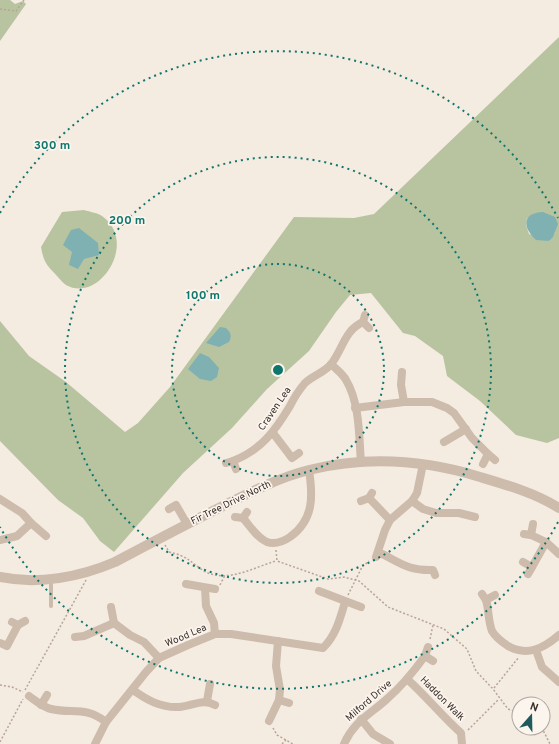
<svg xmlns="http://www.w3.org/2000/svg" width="559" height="744" viewBox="0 0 559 744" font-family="Overpass,sans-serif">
	<rect width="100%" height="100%" fill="#f4ebe1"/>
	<g fill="#b8c4a0" fill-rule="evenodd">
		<path d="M 0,0 L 10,0 L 15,4 L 23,1 L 26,4 L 0,41 Z"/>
		<path d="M 559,37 L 559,438 L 547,443 L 516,435 L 480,401 L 447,376 L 443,356 L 415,336 L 403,333 L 371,293 L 350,295 L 336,312 L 309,351 L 267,389 L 232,428 L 183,473 L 114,552 L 100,541 L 83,518 L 58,500 L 0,441 L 0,321 L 29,356 L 66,382 L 125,432 L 138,423 L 170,387 L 294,217 L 354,218 L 374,214 ZM 527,218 L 555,232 L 549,241 L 529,234 L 526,225 Z"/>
		<path d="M 84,210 C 90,212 98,213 102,216 C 139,242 99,304 66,285 C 63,283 60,279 57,276 C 46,264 44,263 41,247 L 62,212 Z"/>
	</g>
	<g fill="#7fb0b2">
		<path d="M 543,212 L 555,217 L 558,224 L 553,237 L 549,241 L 536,240 C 523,228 521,213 543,212 Z"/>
		<path d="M 79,228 L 98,243 L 99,255 L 84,259 L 78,269 L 69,265 L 72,252 L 63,245 L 71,230 Z"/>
		<path d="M 220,327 L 226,328 C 231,333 232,336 229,342 L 219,347 L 206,343 Z"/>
		<path d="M 200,353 L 209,357 L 219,368 L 217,377 L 211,381 L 200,379 L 188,369 Z"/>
	</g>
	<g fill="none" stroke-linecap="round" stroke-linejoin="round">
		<g stroke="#b9a596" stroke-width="1.5" stroke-dasharray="2 2" stroke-linecap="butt">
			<path d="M 0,9 L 16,11 L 24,0"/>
			<path d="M 165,545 L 169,552 C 188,556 190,562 204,571 C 227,584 254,567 276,561"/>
			<path d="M 276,550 L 277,561 L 328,579 L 344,577 L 359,581 L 388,607 L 444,629 L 467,649 L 476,671 L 493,689 L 508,709 L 519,713"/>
			<path d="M 220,585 L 225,575"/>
			<path d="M 348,595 L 362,567 L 369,561"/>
			<path d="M 430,639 L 433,625"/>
			<path d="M 0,685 L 12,687 L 23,692"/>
			<path d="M 494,688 L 519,657"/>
			<path d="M 25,690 L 86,580"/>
			<path d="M 273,728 L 277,735 L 293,744"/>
			<path d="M 541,728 L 544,732 L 550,744"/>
			<path d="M 468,730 L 499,699"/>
			<path d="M 0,742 L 23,699"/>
			<path d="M 282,744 L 286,740"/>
		</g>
		<path stroke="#cdbbac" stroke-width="4" d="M 51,606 L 51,579"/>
		<g stroke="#cdbbac" stroke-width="8">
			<path d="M 365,315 L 363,322 L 369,328"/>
			<path d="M 331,364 C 336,369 343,374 346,380 C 360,403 359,438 361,463"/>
			<path d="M 402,372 L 401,385 L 404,402 L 432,402 L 447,408 L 454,413 L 472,438 L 488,454"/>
			<path d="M 355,408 L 404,402"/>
			<path d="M 273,433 L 292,458 L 299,453"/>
			<path d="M 444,442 L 466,429"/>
			<path d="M 233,461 C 261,450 275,431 290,406 C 294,398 299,390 305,383 C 313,375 326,372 332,363 C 343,348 345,330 363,322"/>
			<path d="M 226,463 L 233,461 L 236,469"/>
			<path d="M 483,464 L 488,454 L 495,460"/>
			<path d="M 369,498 L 390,520"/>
			<path d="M 0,499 L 22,513 L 31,523 L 17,536 L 0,540"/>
			<path d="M 361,501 L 369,498 L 372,493"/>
			<path d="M 412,501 L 423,509 L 436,513 L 459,513 L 475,517"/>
			<path d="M 169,509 L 176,505 L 187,524"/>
			<path d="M 235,517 L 243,518 L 247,512"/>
			<path d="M 243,518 C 250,526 257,538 267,542 C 275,545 284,541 290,537 C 314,520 313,496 309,470"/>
			<path d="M 31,523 L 46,536"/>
			<path d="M 524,534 L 531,535 L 533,524"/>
			<path d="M 531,535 L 546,542 L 559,554"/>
			<path d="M 378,552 C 400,562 407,571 433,570 L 435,575"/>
			<path d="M 376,557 L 385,530 L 390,520 L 412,501 L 417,493 L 423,464"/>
			<path d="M 523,562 L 532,567 L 528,574"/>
			<path d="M 532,567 L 546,542"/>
			<path d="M 186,584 L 215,589"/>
			<path d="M 205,588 L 206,606 L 214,623 L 215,634"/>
			<path d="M 319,591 L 361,607"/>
			<path d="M 482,594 L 486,600 L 495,595"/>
			<path d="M 486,600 C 489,610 488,621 492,631 C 496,638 502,642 508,646 C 527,657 544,648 559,635"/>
			<path d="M 111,607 L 114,623"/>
			<path d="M 12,622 L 18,625 L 25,621"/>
			<path d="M 75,637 L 84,636 L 114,623 L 130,635 L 144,642 L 159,658"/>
			<path d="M 0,643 L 7,646 L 18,625"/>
			<path d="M 428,647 L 425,656 L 433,661"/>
			<path d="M 536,650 L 542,667 L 559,682"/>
			<path d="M 407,679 C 426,696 442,716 461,733 L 462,744"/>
			<path d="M 133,690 C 147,700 161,708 179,707 C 193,706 202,698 215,705"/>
			<path d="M 29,696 C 36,701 43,707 51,709 C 73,714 85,706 106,722"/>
			<path d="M 279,700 L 289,703"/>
			<path d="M 207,701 L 210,684"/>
			<path d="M 41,705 L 47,695"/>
			<path d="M 361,719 L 373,734 L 390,744"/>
			<path d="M 269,721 L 279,700 L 280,690 L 276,666 L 278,641"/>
			<path d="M 95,744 L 106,722 L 146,672 L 159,658 L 188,645 L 215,634 L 231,634 L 323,648 C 336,635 340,619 345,602"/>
			<path d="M 344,744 C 354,721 371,714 388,698 C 402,686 414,671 425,656"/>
		</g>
		<path stroke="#cdbbac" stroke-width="10" d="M 0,577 C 38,585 80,577 115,562 C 149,544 183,526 217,509 C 247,494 277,478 309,470 C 366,456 425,460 480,477 C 507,485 535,493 559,508"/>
	</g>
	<g fill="none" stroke="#0f766e" stroke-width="2" stroke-dasharray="2 4">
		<circle cx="278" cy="370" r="106"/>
		<circle cx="278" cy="370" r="213"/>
		<path d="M558 522A319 319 0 0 1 0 527M0 213A319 319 0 0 1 558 218"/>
	</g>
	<g text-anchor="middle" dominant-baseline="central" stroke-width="3.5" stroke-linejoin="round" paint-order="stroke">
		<g font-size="10" fill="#3b302b" stroke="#fbf5ee">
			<text transform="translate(275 409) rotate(-56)">Craven Lea</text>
			<text transform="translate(231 503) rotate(-26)">Fir Tree Drive North</text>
			<text transform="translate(186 636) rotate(-23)">Wood Lea</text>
			<text transform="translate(442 699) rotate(45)">Haddon Walk</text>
			<text transform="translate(369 701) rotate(-41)">Milford Drive</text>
		</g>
	</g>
	<circle cx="278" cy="370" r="6" fill="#0f766e" stroke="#fbf5ee" stroke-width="2"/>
	<g font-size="12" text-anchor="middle" font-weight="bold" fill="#0f766e" stroke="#fbf5ee" stroke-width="3.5" stroke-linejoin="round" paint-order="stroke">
		<text x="52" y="149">300 m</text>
		<text x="127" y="224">200 m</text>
		<text x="203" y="299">100 m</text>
	</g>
	<g transform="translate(531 716) rotate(20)"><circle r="19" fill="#fbf5ee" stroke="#aea6a0"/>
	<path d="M0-3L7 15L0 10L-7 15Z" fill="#1f5a5e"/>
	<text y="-6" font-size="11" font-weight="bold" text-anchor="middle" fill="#3b302b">N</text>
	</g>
</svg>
